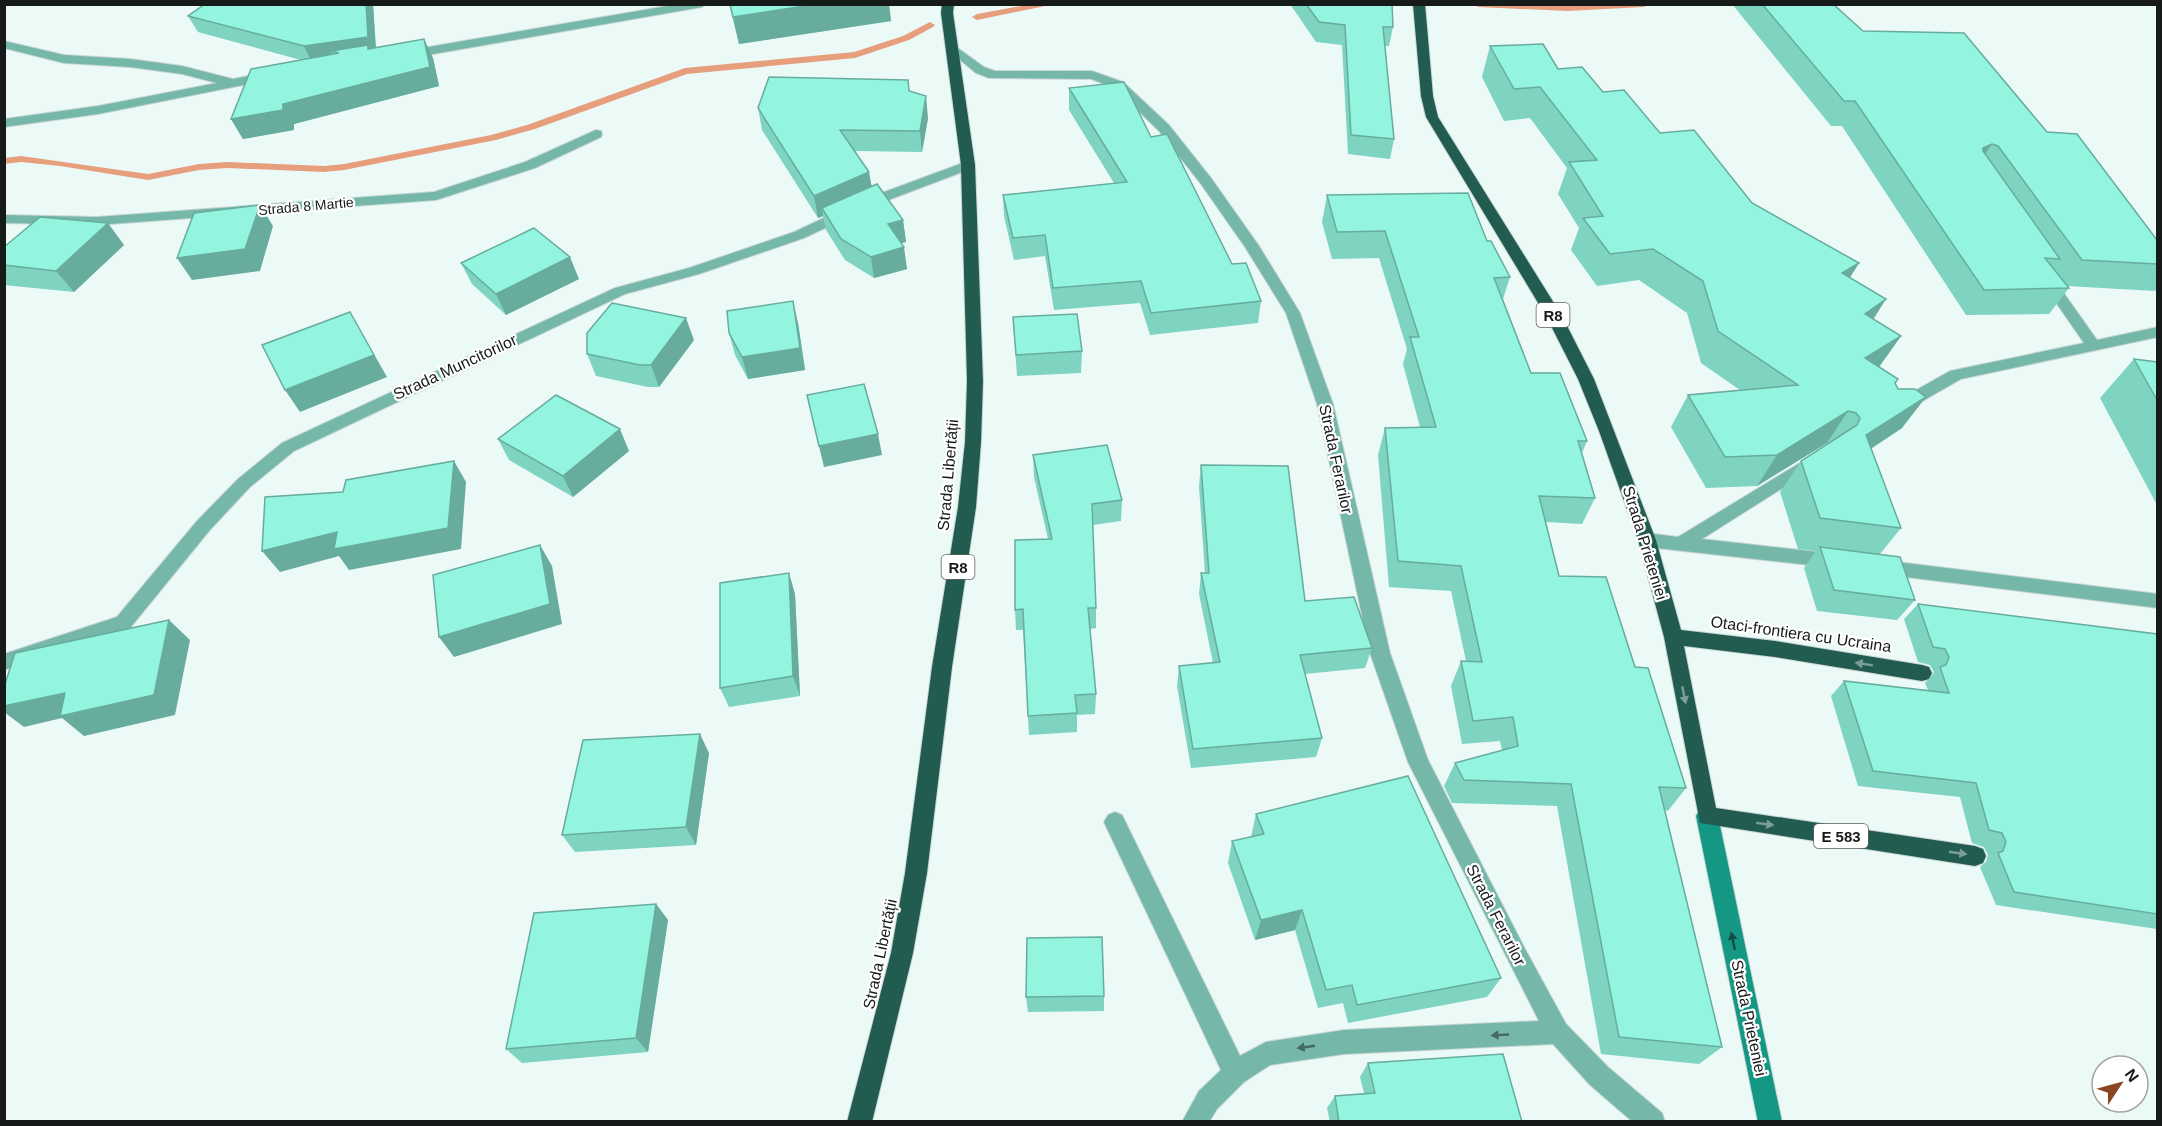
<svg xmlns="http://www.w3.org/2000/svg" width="2162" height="1126" viewBox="0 0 2162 1126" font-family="Helvetica,sans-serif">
	<rect width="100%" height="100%" fill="#ebfaf7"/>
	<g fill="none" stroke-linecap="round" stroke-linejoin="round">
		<g fill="#e69e7d" fill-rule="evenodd">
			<path d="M 1032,4 L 1055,4 L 977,20 L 972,17 L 977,14 Z"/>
			<path d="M 1474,4 L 1648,4 L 1644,7 L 1567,11 L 1478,7 Z"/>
			<path d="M 930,22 L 935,25 L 933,27 L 909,40 L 855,58 L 687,74 L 535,129 L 496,140 L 344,170 L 324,172 L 227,168 L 199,170 L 148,180 L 60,166 L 21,162 L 4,164 L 4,158 L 21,156 L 148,174 L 199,164 L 227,162 L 324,166 L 344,164 L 491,135 L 527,125 L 685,68 L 854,52 L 903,36 Z"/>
		</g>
		<g stroke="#c9d6d4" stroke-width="2">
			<g id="lane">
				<path d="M 596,130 L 601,131 L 602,134 L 601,137 L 535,168 L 436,200 L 97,225 L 4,223 L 4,215 L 97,217 L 434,192 L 525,162 Z"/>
				<path d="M 968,161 L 975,165 L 973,168 L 870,207 L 804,238 L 699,274 L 625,294 L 294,451 L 250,487 L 209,531 L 130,628 L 123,631 L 116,628 L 114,623 L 116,618 L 197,521 L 238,479 L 282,443 L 615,288 L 689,268 L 794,232 L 860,201 Z"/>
				<path d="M 2046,273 L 2051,275 L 2097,340 L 2158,327 L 2158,337 L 1961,379 L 1907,410 L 1895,410 L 1893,406 L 1895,402 L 1950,371 L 2084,343 L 2039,278 Z"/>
				<path d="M 1813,455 L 1819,457 L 1821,461 L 1819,465 L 1702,539 L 1836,554 L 1842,556 L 1845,561 L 1842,566 L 1836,568 L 1647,547 L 1641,545 L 1638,540 L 1641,535 L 1647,533 L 1678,537 Z"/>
				<path d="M 1881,560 L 2158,594 L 2158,608 L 1881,574 L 1875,572 L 1872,567 L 1875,562 Z"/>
			</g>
		</g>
		<g stroke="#c9d6d4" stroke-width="2">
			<g id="street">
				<path d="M 679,4 L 707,4 L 702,7 L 405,59 L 399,55 L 405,51 Z"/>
				<path d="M 4,41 L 64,55 L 130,59 L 182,66 L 233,79 L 268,72 L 274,76 L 268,80 L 98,114 L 4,127 L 4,119 L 98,106 L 217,83 L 182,74 L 130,67 L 64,63 L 4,48 Z"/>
				<path d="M 952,44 L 984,67 L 995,71 L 1092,71 L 1123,82 L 1169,125 L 1211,178 L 1259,246 L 1300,313 L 1333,404 L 1390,653 L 1428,760 L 1525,949 L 1566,1024 L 1608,1067 L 1662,1113 L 1665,1122 L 1633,1122 L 1590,1085 L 1553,1044 L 1344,1054 L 1270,1065 L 1244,1082 L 1217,1109 L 1209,1122 L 1182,1122 L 1199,1091 L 1221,1070 L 1104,822 L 1108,815 L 1115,812 L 1122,815 L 1240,1056 L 1266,1042 L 1344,1030 L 1539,1021 L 1408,762 L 1370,653 L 1317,404 L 1286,313 L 1245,247 L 1201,184 L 1159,131 L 1115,88 L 1091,79 L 989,78 L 976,73 L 948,50 L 946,48 Z"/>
				<path d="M 123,615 L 130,618 L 132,623 L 130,628 L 4,670 L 4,654 Z"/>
			</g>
		</g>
		<g stroke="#c9d6d4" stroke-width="2">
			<path id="secondary" d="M 1707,806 L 1714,809 L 1718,816 L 1782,1122 L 1758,1122 L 1696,816 L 1700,809 Z"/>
		</g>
		<g stroke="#c9d6d4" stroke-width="2">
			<g id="highway">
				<path d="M 942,4 L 954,4 L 953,13 L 975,165 L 983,381 L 981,442 L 976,507 L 952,667 L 927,873 L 913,953 L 872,1122 L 847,1122 L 891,953 L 905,873 L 932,667 L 958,507 L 965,442 L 967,381 L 961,165 L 941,13 Z"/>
				<path d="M 1413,4 L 1425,4 L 1433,96 L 1438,117 L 1562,316 L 1594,379 L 1656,540 L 1681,630 L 1775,641 L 1922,665 L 1929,667 L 1932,673 L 1929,679 L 1922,681 L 1775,657 L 1684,646 L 1716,808 L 1975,846 L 1983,849 L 1986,856 L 1983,863 L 1975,866 L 1700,823 L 1664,637 L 1638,540 L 1599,431 L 1578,379 L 1546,316 L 1426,117 L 1421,96 Z"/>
			</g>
		</g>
		<use href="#lane" fill="#75b7a9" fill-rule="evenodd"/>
		<use href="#street" fill="#75b7a9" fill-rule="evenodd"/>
		<use href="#secondary" fill="#149783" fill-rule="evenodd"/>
		<use href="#highway" fill="#225c51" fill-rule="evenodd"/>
	</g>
	<g fill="#7ed3c1">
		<path d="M 205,4 L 373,4 L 376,47 L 433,58 L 439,86 L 294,124 L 294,130 L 243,139 L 231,119 L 301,60 L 198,32 L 188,16 Z"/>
		<path d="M 729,4 L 889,4 L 891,21 L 739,44 Z"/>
		<path d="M 1290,4 L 1392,4 L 1393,27 L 1389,46 L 1385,46 L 1394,139 L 1390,159 L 1348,154 L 1342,45 L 1316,42 Z"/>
		<path d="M 1732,4 L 1833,4 L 1863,31 L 2047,132 L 2157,240 L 2157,288 L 2155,291 L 2067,286 L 2069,288 L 2049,314 L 1966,315 L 1842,126 L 1831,126 Z"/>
		<path d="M 1490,46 L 1558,69 L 1603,92 L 1660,133 L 1752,203 L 1859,263 L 1850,277 L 1873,319 L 1901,336 L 1879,367 L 1895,383 L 1902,428 L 1871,449 L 1901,528 L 1880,554 L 1915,600 L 1897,620 L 1817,611 L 1804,568 L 1816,551 L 1798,549 L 1780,492 L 1801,461 L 1829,443 L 1827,443 L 1757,486 L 1706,488 L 1671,427 L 1688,395 L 1740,390 L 1701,363 L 1687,313 L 1639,280 L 1597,286 L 1571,250 L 1579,228 L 1558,194 L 1567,168 L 1530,118 L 1504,121 L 1482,77 Z"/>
		<path d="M 1069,88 L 1151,137 L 1232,264 L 1261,301 L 1258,323 L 1150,335 L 1140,303 L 1054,310 L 1045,256 L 1014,260 L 1004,216 L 1003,195 L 1114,183 L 1069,110 Z"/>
		<path d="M 909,92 L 928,118 L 922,152 L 855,151 L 872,186 L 903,220 L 906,242 L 901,243 L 907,269 L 874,278 L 845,260 L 826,230 L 823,216 L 818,218 L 762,130 L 758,108 Z"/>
		<path d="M 1327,195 L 1487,241 L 1510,277 L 1503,299 L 1531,373 L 1587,441 L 1582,453 L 1595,498 L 1582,524 L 1546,522 L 1559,576 L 1635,667 L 1686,788 L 1668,811 L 1665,810 L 1722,1047 L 1699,1064 L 1601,1054 L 1557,806 L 1452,803 L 1444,786 L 1455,763 L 1502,750 L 1500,741 L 1462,744 L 1451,686 L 1461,661 L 1466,661 L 1451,591 L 1389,587 L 1378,455 L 1385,428 L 1420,427 L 1403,364 L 1407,349 L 1379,258 L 1332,259 L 1322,222 Z"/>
		<path d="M 124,245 L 74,292 L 4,285 L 4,247 Z"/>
		<path d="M 461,263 L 579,279 L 506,315 L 472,284 Z"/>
		<path d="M 1013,317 L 1082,351 L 1081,373 L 1017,376 Z"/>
		<path d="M 798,323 L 805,370 L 748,379 L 735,355 L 729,333 Z"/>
		<path d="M 694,340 L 659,387 L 648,387 L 596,376 L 587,354 Z"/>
		<path d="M 2134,359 L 2157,362 L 2157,505 L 2100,398 Z"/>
		<path d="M 498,439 L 629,451 L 573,497 L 509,460 Z"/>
		<path d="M 1033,455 L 1122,500 L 1121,521 L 1093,525 L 1096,608 L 1096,628 L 1090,629 L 1096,694 L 1095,714 L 1077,715 L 1077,732 L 1029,735 L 1023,630 L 1016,630 L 1015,610 L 1048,539 L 1034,477 Z"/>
		<path d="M 1201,465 L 1305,601 L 1372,648 L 1365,668 L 1305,674 L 1322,738 L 1316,757 L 1191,768 L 1177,686 L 1179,666 L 1213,663 L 1199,594 L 1201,573 L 1205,573 L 1199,486 Z"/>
		<path d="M 795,594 L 800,696 L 729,707 L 720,688 Z"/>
		<path d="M 1918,604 L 2157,635 L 2157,929 L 1996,905 L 1980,867 L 1986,862 L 1988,855 L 1984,847 L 1972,843 L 1960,797 L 1858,786 L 1831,696 L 1844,681 L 1928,690 L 1925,683 L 1933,674 L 1934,672 L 1930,665 L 1918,662 L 1904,619 Z"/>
		<path d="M 709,753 L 696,845 L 575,852 L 562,835 Z"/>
		<path d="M 1256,814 L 1501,978 L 1487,997 L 1348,1023 L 1343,1003 L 1318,1008 L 1295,930 L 1255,940 L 1228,863 L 1232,841 L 1251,837 Z"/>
		<path d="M 656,904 L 668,920 L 648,1052 L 522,1063 L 506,1049 Z"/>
		<path d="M 1104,996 L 1104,1011 L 1028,1012 L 1026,997 Z"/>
		<path d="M 1368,1063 L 1522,1122 L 1330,1122 L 1327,1108 L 1335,1096 L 1364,1093 L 1360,1077 Z"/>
	</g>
	<g fill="#67ac9d">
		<path d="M 366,4 L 373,4 L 376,53 L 339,53 L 331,51 L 335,60 L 312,63 L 304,46 Z"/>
		<path d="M 818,4 L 889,4 L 891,21 L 739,44 L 733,17 Z"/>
		<path d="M 424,39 L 433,58 L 439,86 L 294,124 L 294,130 L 243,139 L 231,119 L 283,104 Z"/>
		<path d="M 926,96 L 928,118 L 922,152 L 920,131 Z"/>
		<path d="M 1992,144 L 1975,169 L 1983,148 Z"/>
		<path d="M 869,172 L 873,194 L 822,208 L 823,216 L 818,218 L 814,196 Z"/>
		<path d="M 260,205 L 273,226 L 260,271 L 192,280 L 177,258 Z"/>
		<path d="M 903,220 L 906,242 L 891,246 L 888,224 Z"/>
		<path d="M 108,223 L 124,245 L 74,292 L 56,271 Z"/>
		<path d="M 904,247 L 907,269 L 874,278 L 871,257 Z"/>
		<path d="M 570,257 L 579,279 L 506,315 L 496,294 Z"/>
		<path d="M 1859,263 L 1839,295 L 1842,273 Z"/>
		<path d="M 1886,299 L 1866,331 L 1865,314 Z"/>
		<path d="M 793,301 L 798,323 L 805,370 L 748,379 L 742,357 Z"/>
		<path d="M 350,312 L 387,377 L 300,412 L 285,390 Z"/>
		<path d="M 686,318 L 694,340 L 659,387 L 651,365 Z"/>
		<path d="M 1901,336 L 1879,367 L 1865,358 Z"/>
		<path d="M 1926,397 L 1902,428 L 1844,466 L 1866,435 Z"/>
		<path d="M 1848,411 L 1827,443 L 1757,486 L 1777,455 Z"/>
		<path d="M 620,429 L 629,451 L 573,497 L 563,476 Z"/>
		<path d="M 878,434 L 882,455 L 824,467 L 819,446 Z"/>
		<path d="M 454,461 L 466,482 L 461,549 L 349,570 L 339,556 L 280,572 L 262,551 Z"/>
		<path d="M 540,545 L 552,566 L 562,624 L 454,657 L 439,637 Z"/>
		<path d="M 789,573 L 795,594 L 800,696 L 793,676 Z"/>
		<path d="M 169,620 L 190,640 L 175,715 L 84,736 L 62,718 L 24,727 L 4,712 L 4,706 L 65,693 Z"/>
		<path d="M 700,734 L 709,753 L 696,845 L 686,827 Z"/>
		<path d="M 656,904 L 668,920 L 648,1052 L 636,1038 Z"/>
		<path d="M 1302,910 L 1295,930 L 1255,940 L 1261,920 Z"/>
	</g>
	<g fill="#93f5e0" stroke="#67ac9d" stroke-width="1.5">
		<path d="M 205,4 L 366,4 L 368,37 L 304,46 L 188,16 Z"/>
		<path d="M 730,4 L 818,4 L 733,17 Z"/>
		<path d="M 1306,4 L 1392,4 L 1393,27 L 1383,27 L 1394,139 L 1351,135 L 1345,25 L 1319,22 Z"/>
		<path d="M 1762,4 L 1833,4 L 1863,31 L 1964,33 L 2047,132 L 2077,134 L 2157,240 L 2157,264 L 2082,260 L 1998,146 L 1992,144 L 1983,148 L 1983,151 L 2060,259 L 2045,258 L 2069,288 L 1984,290 L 1855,101 L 1844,101 Z"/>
		<path d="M 424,39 L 430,67 L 283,104 L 283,110 L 231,119 L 251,69 L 339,53 L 331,51 L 368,45 L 368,49 Z"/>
		<path d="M 1543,44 L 1558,69 L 1582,67 L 1603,92 L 1624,90 L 1660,133 L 1694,130 L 1752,203 L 1859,263 L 1842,273 L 1886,299 L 1865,314 L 1901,336 L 1865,358 L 1898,379 L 1895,383 L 1898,389 L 1915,389 L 1926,397 L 1866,435 L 1901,528 L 1820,518 L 1801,461 L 1857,425 L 1860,418 L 1856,413 L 1848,411 L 1777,455 L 1725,457 L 1688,395 L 1798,385 L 1718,331 L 1703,281 L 1653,249 L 1610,254 L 1583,218 L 1603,216 L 1569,162 L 1597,160 L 1540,87 L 1514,89 L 1490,46 Z"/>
		<path d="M 769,77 L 908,80 L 909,91 L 926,96 L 920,131 L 840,130 L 869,172 L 814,196 L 758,108 Z"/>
		<path d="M 1124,82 L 1151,137 L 1167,134 L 1232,264 L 1246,263 L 1261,301 L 1151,313 L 1141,281 L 1053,288 L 1045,235 L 1013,238 L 1003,195 L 1127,182 L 1069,88 Z"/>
		<path d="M 877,184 L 903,220 L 888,224 L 904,247 L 871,257 L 841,239 L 822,208 Z"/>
		<path d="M 1468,193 L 1487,241 L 1491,241 L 1510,277 L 1494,278 L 1531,373 L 1560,373 L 1587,441 L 1578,441 L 1595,498 L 1539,496 L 1559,576 L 1606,577 L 1635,667 L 1648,668 L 1686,788 L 1659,787 L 1722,1047 L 1619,1037 L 1571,784 L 1464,780 L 1455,763 L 1518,746 L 1513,717 L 1473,721 L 1461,661 L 1482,662 L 1461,566 L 1398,561 L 1385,428 L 1436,427 L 1410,337 L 1419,337 L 1385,231 L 1337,232 L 1327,195 Z"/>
		<path d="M 260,205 L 245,249 L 177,258 L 194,213 Z"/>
		<path d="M 40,217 L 108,223 L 56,271 L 4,265 L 4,247 Z"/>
		<path d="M 534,228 L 570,257 L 496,294 L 461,263 Z"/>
		<path d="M 793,301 L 800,348 L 742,357 L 729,333 L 727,311 Z"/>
		<path d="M 612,303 L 686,318 L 651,365 L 640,365 L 587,354 L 587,333 Z"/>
		<path d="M 350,312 L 374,355 L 285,390 L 262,345 Z"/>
		<path d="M 1077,314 L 1082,351 L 1016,355 L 1013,317 Z"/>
		<path d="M 2134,359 L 2157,362 L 2157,400 Z"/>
		<path d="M 864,384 L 878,434 L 819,446 L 807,395 Z"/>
		<path d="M 556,395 L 620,429 L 563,476 L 498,439 Z"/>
		<path d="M 1107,445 L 1122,500 L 1092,504 L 1096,608 L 1088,608 L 1096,694 L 1075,695 L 1077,713 L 1028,716 L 1023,609 L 1015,610 L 1015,540 L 1052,539 L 1033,455 Z"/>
		<path d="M 454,461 L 448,528 L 334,549 L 337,532 L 262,551 L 265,497 L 343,492 L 346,480 Z"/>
		<path d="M 1201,465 L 1288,466 L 1305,601 L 1354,597 L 1372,648 L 1300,655 L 1322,738 L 1193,749 L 1179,666 L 1220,662 L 1201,573 L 1209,573 Z"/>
		<path d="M 540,545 L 550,604 L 439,637 L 433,575 Z"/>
		<path d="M 1820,547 L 1900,557 L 1915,600 L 1834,590 Z"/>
		<path d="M 789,573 L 793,676 L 720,688 L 720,583 Z"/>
		<path d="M 1918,604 L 2157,634 L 2157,914 L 2014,892 L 1998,853 L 2003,851 L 2006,842 L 2002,833 L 1989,830 L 1976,783 L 1873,771 L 1844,681 L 1949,693 L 1940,667 L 1946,665 L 1949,657 L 1945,649 L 1933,647 Z"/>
		<path d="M 169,620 L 154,695 L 60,716 L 65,693 L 4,706 L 4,687 L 15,653 Z"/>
		<path d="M 700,734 L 686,827 L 562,835 L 583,740 Z"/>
		<path d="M 1408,776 L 1501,978 L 1357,1005 L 1352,985 L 1326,990 L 1302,910 L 1261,920 L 1232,841 L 1264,834 L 1256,814 Z"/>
		<path d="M 656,904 L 636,1038 L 506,1049 L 534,913 Z"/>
		<path d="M 1102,937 L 1104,996 L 1026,997 L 1027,938 Z"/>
		<path d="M 1503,1054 L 1522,1122 L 1339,1122 L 1335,1096 L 1375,1093 L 1368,1063 Z"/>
	</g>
	<defs><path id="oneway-solid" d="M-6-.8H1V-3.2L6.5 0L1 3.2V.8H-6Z" transform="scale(1.5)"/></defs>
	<g fill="#7a9d97">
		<use href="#oneway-solid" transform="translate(1864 664) rotate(-171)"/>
		<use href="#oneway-solid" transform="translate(1684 695) rotate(79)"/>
		<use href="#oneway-solid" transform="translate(1765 824) rotate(8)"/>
		<use href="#oneway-solid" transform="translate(1958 853) rotate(8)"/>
	</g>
	<use fill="#154d44" href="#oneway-solid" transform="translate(1733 941) rotate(-102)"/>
	<g fill="#466962">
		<use href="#oneway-solid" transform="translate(1500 1035) rotate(177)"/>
		<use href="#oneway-solid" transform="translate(1306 1047) rotate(172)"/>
	</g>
	<g text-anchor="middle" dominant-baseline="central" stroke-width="4.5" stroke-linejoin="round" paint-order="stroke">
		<g font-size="14" fill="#161b1a" stroke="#fff">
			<text transform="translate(306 206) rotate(-5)">Strada 8 Martie</text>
		</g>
		<g fill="#fff" stroke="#5c5f5f" stroke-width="1.5">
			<rect x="1536.5" y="303" width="33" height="24" rx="4.5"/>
			<rect x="941.5" y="555" width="33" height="24" rx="4.5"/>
			<rect x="1814" y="824" width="54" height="24" rx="4.5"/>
		</g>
		<g font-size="15" font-weight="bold" fill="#161b1a">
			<text x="1553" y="315">R8</text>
			<text x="958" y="567">R8</text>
			<text x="1841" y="836">E 583</text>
		</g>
		<g font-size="16" fill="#161b1a" stroke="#fff">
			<text transform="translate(455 367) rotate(-25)">Strada Muncitorilor</text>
			<text transform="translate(1336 459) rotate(78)">Strada Ferarilor</text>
			<text transform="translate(948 475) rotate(-85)">Strada Libertății</text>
			<text transform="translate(1645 543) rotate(73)">Strada Prieteniei</text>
			<text transform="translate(1801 634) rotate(8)">Otaci-frontiera cu Ucraina</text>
			<text transform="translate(1496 915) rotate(63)">Strada Ferarilor</text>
			<text transform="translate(880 954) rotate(-78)">Strada Libertății</text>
			<text transform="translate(1749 1018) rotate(78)">Strada Prieteniei</text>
		</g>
	</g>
	<rect width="2162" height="1126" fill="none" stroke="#161b1a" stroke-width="12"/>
	<g transform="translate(2120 1084) rotate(54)"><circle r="28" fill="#ffffff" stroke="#a2a4a3" stroke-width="1.5"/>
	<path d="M0-4.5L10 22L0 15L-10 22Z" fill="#8b4420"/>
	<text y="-9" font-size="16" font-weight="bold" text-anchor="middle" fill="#161b1a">N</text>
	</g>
</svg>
